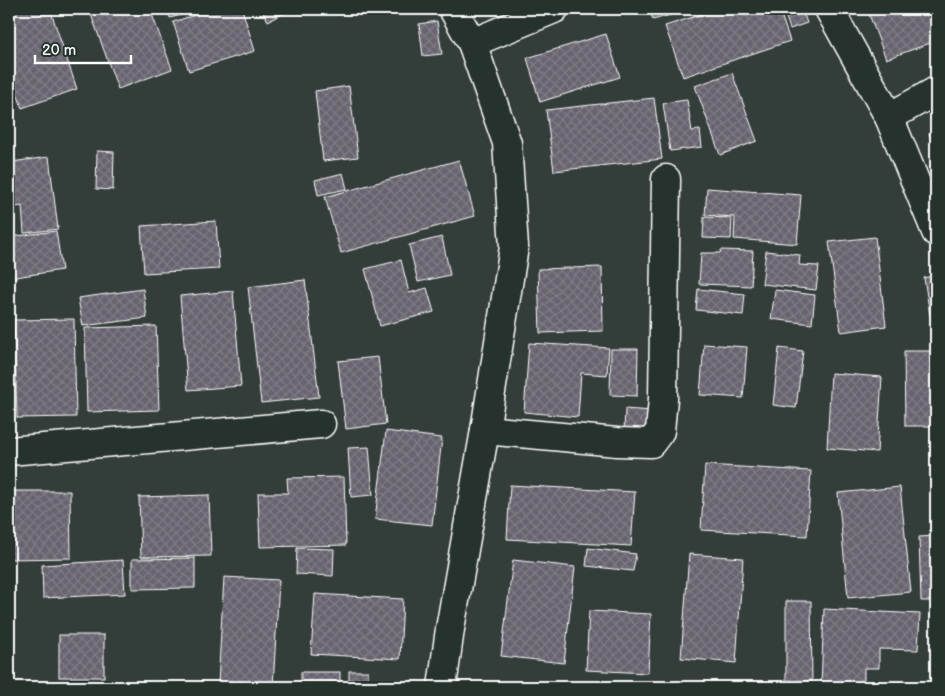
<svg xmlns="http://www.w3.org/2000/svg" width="945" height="696" viewBox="0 0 945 696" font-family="'Balsamiq Sans',sans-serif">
	<defs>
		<pattern id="building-cross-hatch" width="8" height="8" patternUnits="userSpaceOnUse" patternTransform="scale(1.25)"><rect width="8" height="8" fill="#68646f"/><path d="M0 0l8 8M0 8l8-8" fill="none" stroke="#7f7b85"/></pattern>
	</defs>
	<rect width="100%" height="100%" fill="#333d3a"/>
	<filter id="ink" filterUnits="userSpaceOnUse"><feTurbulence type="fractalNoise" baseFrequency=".02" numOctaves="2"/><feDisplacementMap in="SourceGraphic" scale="10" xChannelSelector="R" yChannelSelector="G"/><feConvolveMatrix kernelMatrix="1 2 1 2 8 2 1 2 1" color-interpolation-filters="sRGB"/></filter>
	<g filter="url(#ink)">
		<g fill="url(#building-cross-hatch)" stroke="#fff">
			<path d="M 9,9 L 50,9 L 77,89 L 22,108 L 9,68 Z"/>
			<path d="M 89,9 L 150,9 L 172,69 L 118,89 Z"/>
			<path d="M 168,9 L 204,9 L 170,18 Z"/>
			<path d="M 214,9 L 242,9 L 255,51 L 189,71 L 173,22 Z"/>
			<path d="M 261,9 L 293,9 L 268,21 Z"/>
			<path d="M 649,9 L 691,9 L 653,20 Z"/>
			<path d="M 708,9 L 779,9 L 790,41 L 683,77 L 665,26 L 709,12 Z"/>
			<path d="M 783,9 L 802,9 L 807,23 L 790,29 Z"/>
			<path d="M 867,9 L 936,9 L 936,41 L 886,59 Z"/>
			<path d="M 437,21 L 442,54 L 423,56 L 419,24 Z"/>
			<path d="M 606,34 L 620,77 L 540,102 L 527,58 Z"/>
			<path d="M 732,73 L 757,141 L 720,155 L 695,86 Z"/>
			<path d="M 349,86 L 358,157 L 323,161 L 315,91 Z"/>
			<path d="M 654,98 L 662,159 L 554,171 L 546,110 Z"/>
			<path d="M 687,100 L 692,131 L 700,130 L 702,147 L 670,151 L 663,103 Z"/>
			<path d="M 936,131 L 936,155 L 929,133 Z"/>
			<path d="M 9,149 L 11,162 L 49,157 L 58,229 L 24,233 L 22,206 L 9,208 Z"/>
			<path d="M 97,151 L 114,152 L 113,190 L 96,189 Z"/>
			<path d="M 459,160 L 475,216 L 341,253 L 325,197 Z"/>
			<path d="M 343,173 L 347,189 L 318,195 L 315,180 Z"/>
			<path d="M 707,188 L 801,195 L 797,244 L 734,239 L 735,217 L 705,215 Z"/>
			<path d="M 704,217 L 732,218 L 731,239 L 703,238 Z"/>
			<path d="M 216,221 L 219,269 L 144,273 L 141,226 Z"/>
			<path d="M 56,231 L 62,270 L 9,278 L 9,237 Z"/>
			<path d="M 442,237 L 450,275 L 418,282 L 409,245 Z"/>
			<path d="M 875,237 L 886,326 L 841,332 L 829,242 Z"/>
			<path d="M 721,250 L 753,251 L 751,286 L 699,284 L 701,253 L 720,253 Z"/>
			<path d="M 766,251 L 800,255 L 799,265 L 819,266 L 816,290 L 762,284 Z"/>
			<path d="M 401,260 L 409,293 L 427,288 L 434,312 L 380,326 L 365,269 Z"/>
			<path d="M 602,267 L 603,331 L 540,333 L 538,269 Z"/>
			<path d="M 936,275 L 936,314 L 930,315 L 924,278 Z"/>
			<path d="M 305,280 L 319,397 L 261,403 L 248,287 Z"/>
			<path d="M 143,289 L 147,318 L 83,326 L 78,298 Z"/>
			<path d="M 698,289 L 745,294 L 743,315 L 696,310 Z"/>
			<path d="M 775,290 L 815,295 L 812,324 L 771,319 Z"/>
			<path d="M 233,291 L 241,386 L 188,390 L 180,296 Z"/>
			<path d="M 74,319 L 76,417 L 17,418 L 14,320 Z"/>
			<path d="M 156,326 L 159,410 L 87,412 L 85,328 Z"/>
			<path d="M 529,343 L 609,348 L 607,375 L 581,373 L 578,417 L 524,412 Z"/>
			<path d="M 704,344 L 747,347 L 743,398 L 700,395 Z"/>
			<path d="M 779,348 L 803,351 L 796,408 L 773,405 Z"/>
			<path d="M 611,349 L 638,349 L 637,396 L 610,395 Z"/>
			<path d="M 904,351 L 936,351 L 936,426 L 905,426 Z"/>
			<path d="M 378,357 L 386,424 L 346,429 L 338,361 Z"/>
			<path d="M 831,373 L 882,377 L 877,452 L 827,448 Z"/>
			<path d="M 625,409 L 652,411 L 650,433 L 624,431 Z"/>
			<path d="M 386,431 L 442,438 L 432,525 L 375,519 Z"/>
			<path d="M 369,447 L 373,495 L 351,497 L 348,448 Z"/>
			<path d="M 705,465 L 811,471 L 807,536 L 701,530 Z"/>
			<path d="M 344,477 L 346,545 L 260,547 L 258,493 L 288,493 L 287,478 Z"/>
			<path d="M 510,485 L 635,492 L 631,546 L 507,539 Z"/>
			<path d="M 900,487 L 911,592 L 848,598 L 838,493 Z"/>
			<path d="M 9,491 L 70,491 L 71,558 L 9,559 Z"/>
			<path d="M 209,495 L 211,556 L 141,557 L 139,497 Z"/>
			<path d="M 936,536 L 936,601 L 921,601 L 919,537 Z"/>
			<path d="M 297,548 L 334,549 L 333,576 L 296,574 Z"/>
			<path d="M 588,548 L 636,554 L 633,571 L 586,566 Z"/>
			<path d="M 689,554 L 743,558 L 736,663 L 681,658 Z"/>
			<path d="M 195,558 L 195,588 L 132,589 L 132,559 Z"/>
			<path d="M 123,560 L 125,594 L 43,598 L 42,565 Z"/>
			<path d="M 513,560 L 575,567 L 564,663 L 501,656 Z"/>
			<path d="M 224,577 L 279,580 L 273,687 L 218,685 Z"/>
			<path d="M 315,594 L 403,599 L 400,659 L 311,654 Z"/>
			<path d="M 786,601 L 811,601 L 812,681 L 786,681 Z"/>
			<path d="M 824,609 L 920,614 L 918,650 L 879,649 L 879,668 L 864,668 L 864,687 L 821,687 Z"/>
			<path d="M 589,611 L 651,614 L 648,673 L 586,670 Z"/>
			<rect x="59" y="635" width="45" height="42"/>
			<rect x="349" y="671" width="19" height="16"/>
			<rect x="301" y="672" width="39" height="15"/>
			<path d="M 94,685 L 94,687 L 66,687 Z"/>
		</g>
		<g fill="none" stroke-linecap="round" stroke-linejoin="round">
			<g stroke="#fff" stroke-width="31">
				<g id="minor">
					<path d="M 829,9 L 889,117 L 936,232"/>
					<path d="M 472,43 L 554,9"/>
					<path d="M 889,117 L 936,91"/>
					<path d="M 485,430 L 617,442 L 651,443 L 660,431 L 663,399 L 666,179"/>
					<path d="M 9,451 L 321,424"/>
					<path d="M 442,687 L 450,629 L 485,430 L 514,247 L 507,143 L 472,43 L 453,9"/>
				</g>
			</g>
			<use href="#minor" stroke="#26332d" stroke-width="28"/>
		</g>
	</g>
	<rect width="945" height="696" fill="none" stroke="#26332d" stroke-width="30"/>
	<rect x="15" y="15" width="915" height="666" fill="none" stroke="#fff" stroke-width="2" filter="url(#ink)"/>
	<path d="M35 55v8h96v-8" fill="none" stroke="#ffffff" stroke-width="2.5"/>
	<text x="42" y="55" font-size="15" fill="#ffffff" stroke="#26332d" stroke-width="4" paint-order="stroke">20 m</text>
</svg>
